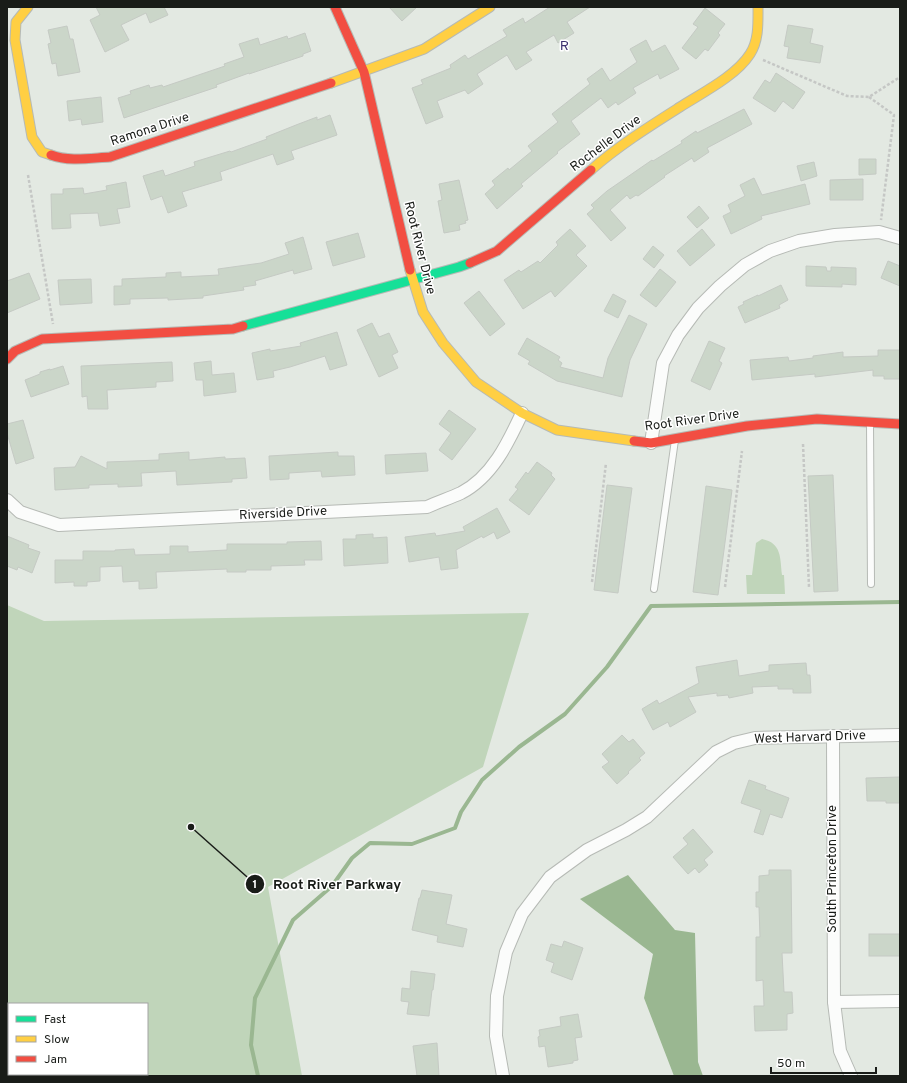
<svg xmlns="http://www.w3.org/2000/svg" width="907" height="1083" viewBox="0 0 907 1083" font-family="Overpass,sans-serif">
	<rect width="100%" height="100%" fill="#e3e9e2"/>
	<g fill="#c0d5ba" fill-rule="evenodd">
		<path d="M 762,539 C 782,543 780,558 782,575 L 784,575 L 785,594 L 747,594 L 746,575 L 752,575 L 756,543 Z"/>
		<path d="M 7,605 L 44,621 L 529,613 L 483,767 L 268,887 L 302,1076 L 7,1076 ZM 9,1004 L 147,1004 L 147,1074 L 9,1074 Z"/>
	</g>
	<path fill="#9ab791" d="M 628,875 L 675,930 L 695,933 L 698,1062 L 703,1076 L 674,1076 L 644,998 L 653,954 L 580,899 Z"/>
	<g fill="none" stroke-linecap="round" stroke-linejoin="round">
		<path stroke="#9ab791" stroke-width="4" d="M 258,1076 L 251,1045 L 255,998 L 293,920 L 332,886 L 352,858 L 370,843 L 412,844 L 455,828 L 461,812 L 482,780 L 519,747 L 565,714 L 607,667 L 651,606 L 900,602"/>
	</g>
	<g fill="#cbd6c9" stroke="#c5cac4">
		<path d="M 96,7 L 164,7 L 168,15 L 150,23 L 146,13 L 121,25 L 129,40 L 105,52 L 90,20 L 100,15 Z"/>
		<path d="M 389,7 L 417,7 L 402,21 Z"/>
		<path d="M 550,7 L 590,7 L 567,22 L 574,33 L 558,43 L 554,35 L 526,52 L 532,60 L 516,70 L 507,55 L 477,74 L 483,84 L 468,94 L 465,90 L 437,101 L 443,117 L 426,124 L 412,88 L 423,84 L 421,80 L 451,68 L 450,65 L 465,55 L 468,59 L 507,36 L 503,30 L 523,18 L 525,23 Z"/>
		<path d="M 705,8 L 725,24 L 718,33 L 720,35 L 708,51 L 705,49 L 696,59 L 682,48 L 698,27 L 693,24 Z"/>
		<path d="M 788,25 L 813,29 L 810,43 L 823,46 L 820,63 L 787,58 L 789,47 L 784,46 Z"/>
		<path d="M 67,26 L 70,39 L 73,39 L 80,72 L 58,76 L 56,63 L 52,64 L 48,44 L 51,43 L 48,30 Z"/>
		<path d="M 305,33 L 311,51 L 303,54 L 303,56 L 249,74 L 249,73 L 216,85 L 217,87 L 124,118 L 118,98 L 131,94 L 130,91 L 149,85 L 150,88 L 162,85 L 163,87 L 225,66 L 224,64 L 244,57 L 239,44 L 258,38 L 260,45 L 287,36 L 288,39 Z"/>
		<path d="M 646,40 L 652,52 L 665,45 L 679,69 L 660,79 L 658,74 L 633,88 L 636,93 L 618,105 L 616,102 L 608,108 L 601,98 L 571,121 L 580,134 L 557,152 L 558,153 L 521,184 L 523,186 L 497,209 L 485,194 L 495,185 L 492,181 L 508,168 L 509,170 L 532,151 L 528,146 L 558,122 L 552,114 L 590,84 L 587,79 L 602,68 L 610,81 L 637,62 L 630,49 Z"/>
		<path d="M 776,73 L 805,92 L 793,109 L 783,101 L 775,112 L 753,98 L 765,80 L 770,83 Z"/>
		<path d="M 101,97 L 103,122 L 82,125 L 81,119 L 69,121 L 67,101 Z"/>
		<path d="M 744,109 L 752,124 L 707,148 L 709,152 L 694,162 L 692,158 L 664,176 L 665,177 L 638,196 L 636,195 L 630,199 L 627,195 L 610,210 L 626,228 L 611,241 L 587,214 L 594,208 L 591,205 L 607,191 L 652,160 L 653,161 L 682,143 L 681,141 L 696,131 L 697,133 Z"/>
		<path d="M 330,115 L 337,135 L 291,151 L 294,159 L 277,165 L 273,154 L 220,172 L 222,180 L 182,192 L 187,206 L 168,213 L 162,196 L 151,200 L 143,176 L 163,170 L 165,176 L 195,166 L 194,162 L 230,151 L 231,152 L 267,139 L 266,137 L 296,125 L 317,117 L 317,120 Z"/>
		<path d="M 859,159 L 876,159 L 876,174 L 859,175 Z"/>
		<path d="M 814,162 L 817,176 L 801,181 L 797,166 Z"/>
		<path d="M 754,178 L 762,195 L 805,184 L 810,204 L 761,216 L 762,219 L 731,234 L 723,216 L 731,212 L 728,205 L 745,196 L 740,185 Z"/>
		<path d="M 863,179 L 863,200 L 830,200 L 830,180 Z"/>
		<path d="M 459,180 L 468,220 L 465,221 L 466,223 L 459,225 L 460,230 L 444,233 L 438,201 L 442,200 L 439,184 Z"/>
		<path d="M 126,182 L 130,207 L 117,209 L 120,223 L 100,226 L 98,213 L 70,214 L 71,228 L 52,229 L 51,194 L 63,194 L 63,189 L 83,188 L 84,194 L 107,190 L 106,186 Z"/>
		<path d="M 699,206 L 709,218 L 697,228 L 687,217 Z"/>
		<path d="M 570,229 L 586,246 L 576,255 L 587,266 L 555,297 L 551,291 L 523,309 L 504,280 L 519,270 L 521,272 L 538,261 L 540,263 L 558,245 L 556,242 Z"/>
		<path d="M 702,229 L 715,245 L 690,266 L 677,251 Z"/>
		<path d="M 358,233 L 365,257 L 333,266 L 326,242 Z"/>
		<path d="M 303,237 L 312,269 L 294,274 L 293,270 L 255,281 L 256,285 L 243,287 L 244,290 L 203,296 L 203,298 L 168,300 L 168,298 L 130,299 L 130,304 L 114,305 L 114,286 L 122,286 L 122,279 L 166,277 L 166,273 L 181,272 L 181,277 L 219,275 L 218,269 L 261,263 L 289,254 L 285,243 Z"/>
		<path d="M 653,246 L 664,255 L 654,268 L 643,259 Z"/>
		<path d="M 888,261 L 900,266 L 900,286 L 881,278 Z"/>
		<path d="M 806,266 L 826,267 L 827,271 L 831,271 L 831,267 L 856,268 L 856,285 L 842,284 L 842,287 L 806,286 Z"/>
		<path d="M 660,269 L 676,282 L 656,307 L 640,295 Z"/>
		<path d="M 29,273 L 40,299 L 7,313 L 7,281 Z"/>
		<path d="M 91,279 L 92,303 L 60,305 L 58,280 Z"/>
		<path d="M 781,285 L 788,300 L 779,305 L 780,308 L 745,323 L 738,307 L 744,304 L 743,302 L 758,295 L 758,296 Z"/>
		<path d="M 479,291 L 505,324 L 490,336 L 464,303 Z"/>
		<path d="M 613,294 L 626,301 L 618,318 L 604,311 Z"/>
		<path d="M 629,315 L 647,324 L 630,360 L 622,397 L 557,381 L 528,364 L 530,361 L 518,354 L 527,338 L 560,357 L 558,360 L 562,363 L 560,367 L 603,378 L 608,358 Z"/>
		<path d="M 372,323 L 379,337 L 389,333 L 398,352 L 392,355 L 398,368 L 379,377 L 357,330 Z"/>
		<path d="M 337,332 L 347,365 L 330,370 L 325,356 L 290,367 L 273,371 L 274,377 L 257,380 L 252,353 L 270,349 L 270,351 L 301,346 L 300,343 Z"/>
		<path d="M 709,341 L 725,348 L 719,361 L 722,363 L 710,390 L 691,381 Z"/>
		<path d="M 878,350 L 900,350 L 900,379 L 884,379 L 884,376 L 873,376 L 873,370 L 815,377 L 815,374 L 752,380 L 750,360 L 788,357 L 789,361 L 813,358 L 813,356 L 843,352 L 843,357 L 878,356 Z"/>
		<path d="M 211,361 L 212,375 L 234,373 L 236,392 L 204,396 L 203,380 L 196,380 L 194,363 Z"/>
		<path d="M 172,362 L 173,381 L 156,382 L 156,387 L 107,390 L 108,409 L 88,409 L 87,396 L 82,397 L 81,366 Z"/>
		<path d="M 63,366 L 69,384 L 31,397 L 25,380 L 40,374 L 40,372 L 50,369 L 50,370 Z"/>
		<path d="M 449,410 L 476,429 L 452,460 L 439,450 L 451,433 L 439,424 Z"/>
		<path d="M 23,420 L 34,458 L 16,464 L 7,433 L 7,424 Z"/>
		<path d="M 189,452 L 189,460 L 225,457 L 225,459 L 245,458 L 247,478 L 232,479 L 232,482 L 177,485 L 176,471 L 141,473 L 142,486 L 118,487 L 118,484 L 89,485 L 89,488 L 55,490 L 54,468 L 75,467 L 81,456 L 107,469 L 107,462 L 159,460 L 159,454 Z"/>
		<path d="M 338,452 L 338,456 L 354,456 L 355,475 L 322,477 L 321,471 L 289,473 L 289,479 L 270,480 L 269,456 Z"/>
		<path d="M 426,453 L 428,471 L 386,474 L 385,455 Z"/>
		<path d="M 537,462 L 552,473 L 551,475 L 555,479 L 529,515 L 509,500 L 518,489 L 515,487 L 526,472 L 528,474 Z"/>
		<path d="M 833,475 L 838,591 L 814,592 L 808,476 Z"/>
		<path d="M 607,485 L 632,488 L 618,593 L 594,590 Z"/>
		<path d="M 706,486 L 732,490 L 718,595 L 693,592 Z"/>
		<path d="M 497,508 L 510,532 L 497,539 L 494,532 L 483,538 L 482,536 L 456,550 L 458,568 L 441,570 L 439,557 L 409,562 L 405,537 L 435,533 L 436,536 L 465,531 L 463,527 Z"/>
		<path d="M 373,534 L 373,538 L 387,537 L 388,563 L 344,566 L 343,539 L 356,539 L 356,535 Z"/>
		<path d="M 7,536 L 29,545 L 28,548 L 40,552 L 32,573 L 18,567 L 17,570 L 7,566 Z"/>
		<path d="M 321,541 L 322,560 L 304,560 L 305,565 L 271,566 L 271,570 L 246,570 L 246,572 L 227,572 L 227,569 L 156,572 L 157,588 L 139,589 L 139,581 L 123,582 L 122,566 L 100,567 L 100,581 L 87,582 L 87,586 L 74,586 L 74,582 L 55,583 L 55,560 L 83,560 L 83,551 L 115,551 L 115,550 L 134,549 L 135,555 L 170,554 L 170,546 L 188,546 L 188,552 L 227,550 L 227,544 L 287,544 L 287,542 Z"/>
		<path d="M 737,660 L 739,676 L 769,671 L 769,665 L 806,663 L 807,675 L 810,675 L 811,693 L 793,693 L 793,689 L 778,689 L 778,686 L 752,687 L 753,693 L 729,698 L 728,695 L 717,696 L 717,693 L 688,697 L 696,712 L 670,727 L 668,722 L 653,730 L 642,709 L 657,700 L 659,704 L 699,683 L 696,667 Z"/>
		<path d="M 622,735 L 629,742 L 633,739 L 645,753 L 639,758 L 641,760 L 628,772 L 629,773 L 617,784 L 602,767 L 609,762 L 602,754 Z"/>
		<path d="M 900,777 L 900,803 L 886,803 L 886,801 L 867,801 L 866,778 Z"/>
		<path d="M 749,780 L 766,786 L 765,789 L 789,798 L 782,818 L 770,814 L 763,835 L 754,832 L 761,810 L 741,803 Z"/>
		<path d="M 693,829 L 713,852 L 704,860 L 708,865 L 699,873 L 695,868 L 688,874 L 673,857 L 688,844 L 683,838 Z"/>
		<path d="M 769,870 L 791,870 L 792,953 L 782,953 L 784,992 L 792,992 L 793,1013 L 787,1014 L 787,1030 L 755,1031 L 754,1006 L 764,1006 L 763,980 L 756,981 L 756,937 L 760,937 L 759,907 L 756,907 L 756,892 L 759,892 L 759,876 L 769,875 Z"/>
		<path d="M 422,890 L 452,895 L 446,924 L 467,929 L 463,947 L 437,942 L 438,936 L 412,930 L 419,898 L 420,898 Z"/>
		<rect x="869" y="934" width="31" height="22"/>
		<path d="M 564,941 L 583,948 L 572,980 L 551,972 L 554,963 L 546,960 L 551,944 L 562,947 Z"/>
		<path d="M 411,971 L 435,974 L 433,990 L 432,990 L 429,1016 L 407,1014 L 409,1002 L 401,1001 L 402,988 L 410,989 Z"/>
		<path d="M 578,1014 L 582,1037 L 575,1038 L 578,1060 L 573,1061 L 573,1063 L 548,1067 L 545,1046 L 539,1047 L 538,1037 L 540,1036 L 539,1030 L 561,1026 L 560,1017 Z"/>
		<path d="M 437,1043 L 439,1076 L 417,1076 L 413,1046 Z"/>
	</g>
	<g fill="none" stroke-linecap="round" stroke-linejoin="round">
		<g stroke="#b6bab5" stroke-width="8">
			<g id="lane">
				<path d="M 870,423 L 871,584"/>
				<path d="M 654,589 L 675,440"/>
			</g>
		</g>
		<g stroke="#b6bab5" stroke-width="14">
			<g id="street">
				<path d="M 651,443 L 663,363 L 678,335 L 698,308 L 720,286 L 745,265 L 770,251 L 799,241 L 835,235 L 879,232 L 900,238"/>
				<path d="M 7,500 L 20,512 L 59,525 L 427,507 C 438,502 450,498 461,493 C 492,477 508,443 522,413"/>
				<path d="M 833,736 L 834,1002 L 840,1051 L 851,1076"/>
				<path d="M 834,1002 L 900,1001"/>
				<path d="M 503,1076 L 496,1036 L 497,996 L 506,952 L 522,914 L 550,877 L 587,850 L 626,830 L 647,817 L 716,752 L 734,743 L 755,738 L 900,735"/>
			</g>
		</g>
		<g stroke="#b6bab5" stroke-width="11">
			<path id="fast" d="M 243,326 L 459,267 L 470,263"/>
		</g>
		<g stroke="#b6bab5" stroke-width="11">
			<g id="slow">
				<path d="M 28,7 L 16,22 L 15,40 L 32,137 L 42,152 L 51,155"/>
				<path d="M 331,83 L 424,49 L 490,7"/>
				<path d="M 591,170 C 618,146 650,126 680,107 C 702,93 736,76 750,54 C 759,40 758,23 758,7"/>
				<path d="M 410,270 L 423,312 L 443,343 L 476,382 L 522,413 L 557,430 L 634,441"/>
			</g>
		</g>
		<g stroke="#b6bab5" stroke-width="11">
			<g id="jam">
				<path d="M 335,7 L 364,72 L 410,270"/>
				<path d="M 51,155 C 69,162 91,158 110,157 L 331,83"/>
				<path d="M 470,263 L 497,251 L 591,170"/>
				<path d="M 7,359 L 15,351 L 42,339 L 233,329 L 243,326"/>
				<path d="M 634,441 L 651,443 L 747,426 L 817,419 L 900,424"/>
			</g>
		</g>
		<g stroke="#c5c7c5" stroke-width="2.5" stroke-dasharray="3 2" stroke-linecap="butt">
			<path d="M 763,60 L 847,96 L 869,97 L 900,77"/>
			<path d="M 869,97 L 894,115 L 881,220"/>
			<path d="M 28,175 L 53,324"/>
			<path d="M 803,444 L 809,587"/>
			<path d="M 592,582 L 606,463"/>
			<path d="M 725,587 L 742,451"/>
		</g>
		<use href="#lane" stroke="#fbfcfb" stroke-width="6"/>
		<use href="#street" stroke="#fbfcfb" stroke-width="12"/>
		<use href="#fast" stroke="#16e098" stroke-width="9"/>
		<use href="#slow" stroke="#ffcf43" stroke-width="9"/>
		<use href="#jam" stroke="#f24e42" stroke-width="9"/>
	</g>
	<g text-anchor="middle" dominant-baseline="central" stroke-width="3" stroke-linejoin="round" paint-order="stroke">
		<g font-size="13" fill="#191c18" stroke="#fff">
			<text transform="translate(150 130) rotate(-18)">Ramona Drive</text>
			<text transform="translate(606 144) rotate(-37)">Rochelle Drive</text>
			<text transform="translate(419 248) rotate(76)">Root River Drive</text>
			<text transform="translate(692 421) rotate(-8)">Root River Drive</text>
			<text transform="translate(283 514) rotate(-3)">Riverside Drive</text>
			<text transform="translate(810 738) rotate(-2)">West Harvard Drive</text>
			<text transform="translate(833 869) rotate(-90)">South Princeton Drive</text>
		</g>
		<g font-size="14" letter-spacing="1" fill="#3e336f" stroke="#fff">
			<text x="565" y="46">R</text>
		</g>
	</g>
	<path fill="none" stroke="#191c18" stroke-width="1.5" d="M191 827L255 884"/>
	<g fill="#191c18" stroke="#fff" stroke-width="1.5">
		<circle cx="191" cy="827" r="4"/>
		<circle cx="255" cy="884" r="10"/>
	</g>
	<g font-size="12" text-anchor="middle" font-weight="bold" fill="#fff">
		<text x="255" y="888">1</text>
	</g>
	<g font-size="14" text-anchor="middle" font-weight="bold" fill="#191c18" stroke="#fff" stroke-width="3" stroke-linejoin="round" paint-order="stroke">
		<text x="337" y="889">Root River Parkway</text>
	</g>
	<rect width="907" height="1083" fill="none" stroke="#191c18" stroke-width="16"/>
	<rect x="8" y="1003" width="140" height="72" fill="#ffffff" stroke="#a3a4a3"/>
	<rect x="16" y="1016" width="20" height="6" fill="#16e098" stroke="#a3a4a3"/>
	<text x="44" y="1023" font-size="12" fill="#191c18">Fast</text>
	<rect x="16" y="1036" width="20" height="6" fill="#ffcf43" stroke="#a3a4a3"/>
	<text x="44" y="1043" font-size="12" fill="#191c18">Slow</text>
	<rect x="16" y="1056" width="20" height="6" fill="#f24e42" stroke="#a3a4a3"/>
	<text x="44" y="1063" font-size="12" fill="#191c18">Jam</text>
	<path d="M771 1067v6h105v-6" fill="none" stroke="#191c18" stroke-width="2"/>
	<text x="777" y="1067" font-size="12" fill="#191c18" stroke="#ffffff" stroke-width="3" paint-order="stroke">50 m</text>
</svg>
